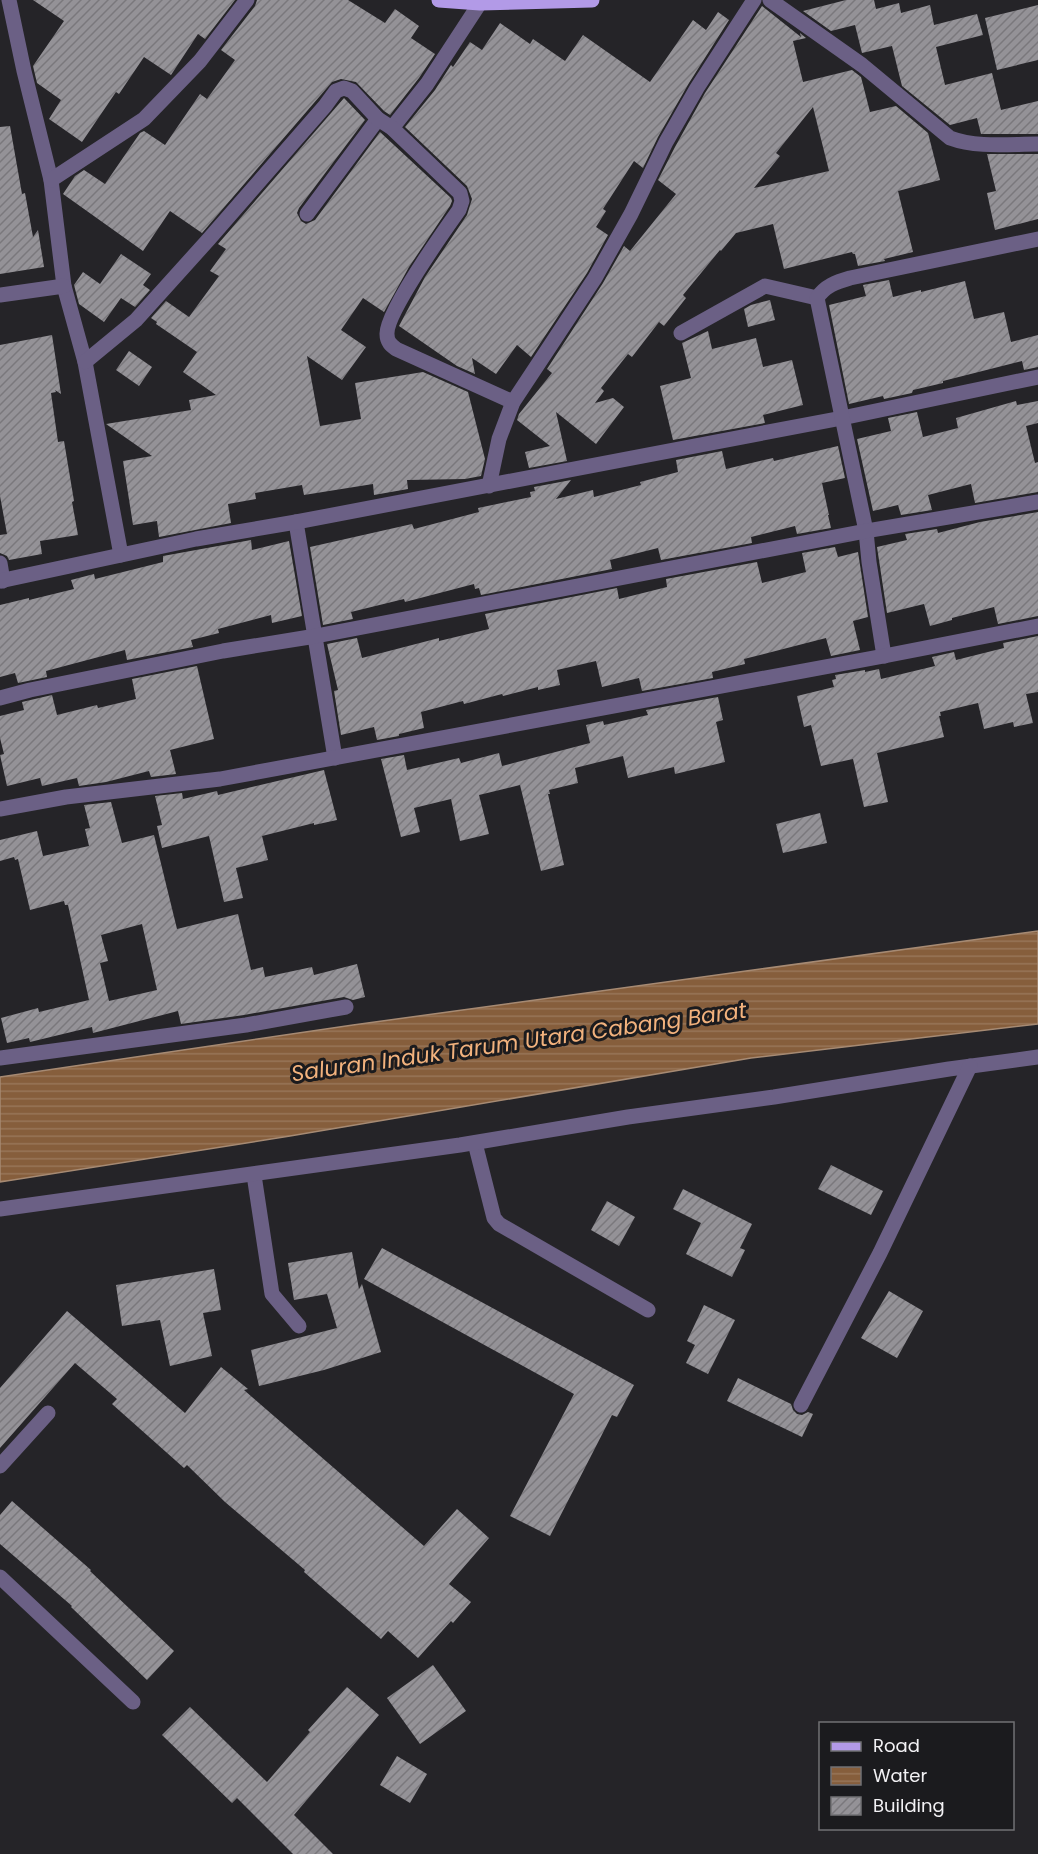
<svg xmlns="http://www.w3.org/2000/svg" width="1038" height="1854" viewBox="0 0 1038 1854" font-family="Poppins,sans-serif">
	<defs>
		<pattern id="water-rules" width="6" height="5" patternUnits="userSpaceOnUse" patternTransform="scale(1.5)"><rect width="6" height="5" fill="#865e3c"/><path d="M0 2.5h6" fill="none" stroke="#987659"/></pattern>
		<pattern id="building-hatch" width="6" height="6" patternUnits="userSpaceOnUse" patternTransform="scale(1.5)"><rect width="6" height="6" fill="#949297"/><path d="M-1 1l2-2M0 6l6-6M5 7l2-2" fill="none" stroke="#7a787c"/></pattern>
	</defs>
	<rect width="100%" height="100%" fill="#252428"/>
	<path fill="url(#water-rules)" stroke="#a68a73" stroke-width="1.5" d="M 1038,931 L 1038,1024 L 751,1058 L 290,1136 L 0,1182 L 0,1077 L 353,1025 Z"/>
	<g fill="url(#building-hatch)" fill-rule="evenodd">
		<path d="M 33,0 L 235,0 L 205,39 L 198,34 L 171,75 L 144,57 L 119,94 L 116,92 L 82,142 L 49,119 L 61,100 L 37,83 L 33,66 L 64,21 Z"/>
		<path d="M 257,0 L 348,0 L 385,23 L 395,9 L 419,26 L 411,38 L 435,54 L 419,78 L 390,115 L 384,111 L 356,82 L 341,79 L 332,82 L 202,233 L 170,211 L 143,251 L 63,194 L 75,176 L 84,170 L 105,184 L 140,133 L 144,131 L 165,145 L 200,94 L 207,99 L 235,60 L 221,50 L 255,6 Z"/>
		<path d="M 846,0 L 874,0 L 876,9 L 899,3 L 901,13 L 930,5 L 934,25 L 977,14 L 983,35 L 936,47 L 945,85 L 992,73 L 1001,110 L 1038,101 L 1038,134 L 981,134 L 977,118 L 950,125 L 902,86 L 892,46 L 862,53 L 855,25 L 831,31 L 803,11 Z"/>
		<path d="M 1038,5 L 1038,60 L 997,70 L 985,18 Z"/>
		<path d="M 762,6 L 801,37 L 800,33 L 806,38 L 793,41 L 803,82 L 852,70 L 861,77 L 870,112 L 896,106 L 928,133 L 940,180 L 898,191 L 913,252 L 884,259 L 885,261 L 858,266 L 855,254 L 853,254 L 852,252 L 784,269 L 773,224 L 736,233 L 721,251 L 720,250 L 683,295 L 686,298 L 664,326 L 659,322 L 632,357 L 628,354 L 601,388 L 604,391 L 595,403 L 613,398 L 624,407 L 596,444 L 556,412 L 567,461 L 529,468 L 525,452 L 550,446 L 517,420 L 519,414 L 552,373 L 547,369 L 603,283 L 624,246 L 630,251 L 676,194 L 658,180 L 675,147 L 705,93 ZM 813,107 L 829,171 L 754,188 L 780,156 L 776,153 Z"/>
		<path d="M 718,12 L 729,20 L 689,83 L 658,137 L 643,168 L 634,161 L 603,209 L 606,211 L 596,227 L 608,235 L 587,273 L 531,357 L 517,345 L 496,374 L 472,358 L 475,374 L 457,366 L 399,326 L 425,277 L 467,215 L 472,199 L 467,186 L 405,127 L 435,90 L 451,65 L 453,67 L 470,42 L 482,50 L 500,23 L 530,44 L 533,39 L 565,61 L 583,35 L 650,82 L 693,20 L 706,30 Z"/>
		<path d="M 344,98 L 365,120 L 299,208 L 297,213 L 301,221 L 306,224 L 315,220 L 380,132 L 451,198 L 452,201 L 450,206 L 409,267 L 384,312 L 363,298 L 341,330 L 366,347 L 342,380 L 307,356 L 320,426 L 361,419 L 355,383 L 423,372 L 468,392 L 485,459 L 481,476 L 465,479 L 407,480 L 408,489 L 374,495 L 373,484 L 304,495 L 302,485 L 255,493 L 256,499 L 228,504 L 231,523 L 159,537 L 157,521 L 133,525 L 123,461 L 152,456 L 106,424 L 191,410 L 189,400 L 216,395 L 183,372 L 197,352 L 156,324 L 157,322 L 151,318 L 166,301 L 189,317 L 219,276 L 210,271 L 226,249 L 218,244 Z"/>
		<path d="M 10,126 L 22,194 L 25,193 L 33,237 L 38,230 L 44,267 L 0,274 L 0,127 Z"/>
		<path d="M 987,154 L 1038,154 L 1038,219 L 995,230 L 987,193 L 996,191 Z"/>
		<path d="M 121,254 L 151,274 L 143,285 L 150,290 L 135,307 L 121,298 L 104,322 L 79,304 L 74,285 L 83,272 L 100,284 Z"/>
		<path d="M 889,280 L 893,297 L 921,290 L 921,292 L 965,281 L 974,319 L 1004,312 L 1011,342 L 1038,335 L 1038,367 L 1024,370 L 1022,361 L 943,381 L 943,383 L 913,390 L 912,393 L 884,399 L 883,396 L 849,404 L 829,305 L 866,296 L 863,285 Z"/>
		<path d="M 770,300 L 775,320 L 748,327 L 744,309 L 751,305 Z"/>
		<path d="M 708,331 L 712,349 L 756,338 L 763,367 L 792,360 L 803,405 L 763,415 L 765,423 L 673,440 L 660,386 L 691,378 L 682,343 Z"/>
		<path d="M 52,335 L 61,394 L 55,390 L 56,392 L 51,393 L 58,442 L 64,441 L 74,501 L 72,502 L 78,535 L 40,541 L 42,554 L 9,560 L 7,556 L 0,553 L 0,535 L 7,534 L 0,496 L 0,345 Z"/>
		<path d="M 129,351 L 152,367 L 139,386 L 116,370 Z"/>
		<path d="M 1016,401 L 1017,405 L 1038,401 L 1038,423 L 1026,426 L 1035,463 L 1038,462 L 1038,492 L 975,503 L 971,484 L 928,495 L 932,510 L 901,515 L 898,505 L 873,511 L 857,439 L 891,431 L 888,418 L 917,412 L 923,437 L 958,428 L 956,418 Z"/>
		<path d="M 838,446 L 845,478 L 822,483 L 829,515 L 828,515 L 831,528 L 797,534 L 795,526 L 751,537 L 752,543 L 661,560 L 658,548 L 610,560 L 612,569 L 481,595 L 479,588 L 475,589 L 474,584 L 405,602 L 404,599 L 351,612 L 353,619 L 323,625 L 310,547 L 412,524 L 414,529 L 479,512 L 478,508 L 531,497 L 530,492 L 535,491 L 534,487 L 571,480 L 556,499 L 593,490 L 594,497 L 641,485 L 640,482 L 678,472 L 676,460 L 722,451 L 726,469 L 773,458 L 774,461 Z"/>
		<path d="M 1038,512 L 1038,616 L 998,624 L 994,607 L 952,618 L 952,620 L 930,626 L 924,604 L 887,613 L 877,547 L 907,540 L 905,534 L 937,529 L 938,533 L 980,522 Z"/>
		<path d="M 251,540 L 252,550 L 289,541 L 302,616 L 272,623 L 271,615 L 218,629 L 219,633 L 191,640 L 193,647 L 127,660 L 125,650 L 46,671 L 47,677 L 18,683 L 15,673 L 0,677 L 0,605 L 29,598 L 29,600 L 74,589 L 71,580 L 94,574 L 95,579 L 163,562 L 163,556 Z"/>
		<path d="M 835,547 L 838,557 L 858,552 L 868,617 L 853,621 L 860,650 L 831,656 L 826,638 L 744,659 L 745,664 L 712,672 L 713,678 L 642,691 L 639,678 L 602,687 L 596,661 L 557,670 L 560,685 L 538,690 L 538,687 L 503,696 L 502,694 L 464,704 L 463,701 L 421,712 L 424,728 L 399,734 L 399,736 L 377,740 L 374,727 L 341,735 L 334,691 L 338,690 L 327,644 L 357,638 L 362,658 L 439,638 L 439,641 L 489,629 L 485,614 L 617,588 L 619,599 L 667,587 L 666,579 L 757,562 L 762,583 L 806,572 L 802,553 Z"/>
		<path d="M 1038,636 L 1038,692 L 1026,694 L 1033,723 L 1014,727 L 1013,722 L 984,729 L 978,703 L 940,712 L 941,716 L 939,716 L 944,737 L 877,753 L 888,802 L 864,807 L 853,759 L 821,766 L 811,725 L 804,727 L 797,696 L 834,687 L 832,680 L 836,679 L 835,675 L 865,670 L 865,672 L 879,669 L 881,679 L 935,666 L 932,657 L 954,652 L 956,660 L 1004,648 L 1003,643 Z"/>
		<path d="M 197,666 L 214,739 L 170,750 L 176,774 L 151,777 L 149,771 L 106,782 L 79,786 L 77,778 L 42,786 L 40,778 L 7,786 L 0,755 L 4,754 L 0,738 L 0,716 L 24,710 L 22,702 L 52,695 L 57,715 L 97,705 L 98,708 L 136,699 L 132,679 Z"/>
		<path d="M 718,697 L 723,720 L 716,722 L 725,762 L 675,774 L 674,767 L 628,778 L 623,756 L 575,768 L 578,783 L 549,790 L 550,794 L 548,794 L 564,865 L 541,871 L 520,785 L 479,795 L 489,834 L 460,841 L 451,799 L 414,808 L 420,832 L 401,837 L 381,759 L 404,755 L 407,770 L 459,758 L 461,763 L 499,753 L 502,766 L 590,743 L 586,725 L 603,721 L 604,725 L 648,715 L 646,710 Z"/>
		<path d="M 324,770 L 337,820 L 314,825 L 314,823 L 262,836 L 268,860 L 236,868 L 243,898 L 224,902 L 209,836 L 162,848 L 157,826 L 162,825 L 155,796 L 182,793 L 183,799 L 217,791 L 218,795 Z"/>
		<path d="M 111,802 L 122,843 L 154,835 L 177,929 L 238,914 L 251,970 L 263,967 L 265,977 L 312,967 L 314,975 L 357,964 L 365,997 L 353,1000 L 344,997 L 244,1015 L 181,1024 L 178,1011 L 93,1033 L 92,1027 L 30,1042 L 29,1038 L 7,1043 L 1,1018 L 38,1008 L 39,1012 L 89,1000 L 68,905 L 65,905 L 64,901 L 30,910 L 18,859 L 15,860 L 14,857 L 0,861 L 0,840 L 37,831 L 43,856 L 89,846 L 85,829 L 90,828 L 84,805 ZM 142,924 L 157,990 L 109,1001 L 100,963 L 108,961 L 101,935 Z"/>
		<path d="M 820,813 L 827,843 L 783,853 L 776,824 Z"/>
		<path d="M 831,1165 L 883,1191 L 871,1215 L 818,1189 Z"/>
		<path d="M 683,1189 L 752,1224 L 740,1248 L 745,1250 L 732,1277 L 686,1254 L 701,1223 L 673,1209 Z"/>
		<path d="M 607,1201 L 635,1217 L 619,1246 L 591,1230 Z"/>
		<path d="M 382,1248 L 634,1385 L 617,1417 L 612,1415 L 550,1536 L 510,1516 L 574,1394 L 364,1279 Z"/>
		<path d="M 352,1252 L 359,1289 L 362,1284 L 381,1352 L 324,1370 L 259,1386 L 251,1350 L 337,1328 L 327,1294 L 294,1300 L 288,1263 Z"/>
		<path d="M 214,1269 L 221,1310 L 203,1313 L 212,1356 L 170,1366 L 160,1320 L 122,1326 L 116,1285 Z"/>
		<path d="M 889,1291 L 923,1311 L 897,1358 L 861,1338 Z"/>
		<path d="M 704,1305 L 735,1320 L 708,1374 L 686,1363 L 695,1345 L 687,1341 Z"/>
		<path d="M 67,1311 L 185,1413 L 221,1367 L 248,1389 L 244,1390 L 424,1546 L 457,1509 L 489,1538 L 449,1584 L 471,1602 L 453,1623 L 451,1621 L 418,1658 L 388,1631 L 381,1639 L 304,1572 L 305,1570 L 225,1502 L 187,1465 L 184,1468 L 112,1404 L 117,1399 L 75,1363 L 0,1448 L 0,1388 Z"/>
		<path d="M 738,1378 L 791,1404 L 793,1410 L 797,1414 L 802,1415 L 808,1412 L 813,1414 L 802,1437 L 727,1401 Z"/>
		<path d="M 12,1501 L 91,1570 L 90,1571 L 174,1651 L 147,1680 L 71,1607 L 72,1606 L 0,1544 L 0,1515 Z"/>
		<path d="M 433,1665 L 466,1711 L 420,1744 L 387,1698 Z"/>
		<path d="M 347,1687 L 379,1715 L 294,1815 L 333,1854 L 293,1854 L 237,1798 L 232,1803 L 162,1735 L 190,1707 L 267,1782 L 310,1732 L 308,1730 Z"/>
		<path d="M 397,1756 L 427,1774 L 410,1803 L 380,1785 Z"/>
	</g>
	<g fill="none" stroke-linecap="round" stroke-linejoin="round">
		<g stroke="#6b6085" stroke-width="15">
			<path d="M 9,0 L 24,71 L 51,180 L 64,286 L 85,362 L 121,555"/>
			<path d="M 770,0 L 862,65 L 950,138 C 977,148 1009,144 1038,144"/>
			<path d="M 392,128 L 427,84 L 480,3"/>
			<path d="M 51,180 L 144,119 L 200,61 L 247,0"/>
			<path d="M 307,214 L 378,119"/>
			<path d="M 0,295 L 64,286"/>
			<path d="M 681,333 L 765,286 L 817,298"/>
			<path d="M 85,362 L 136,320 L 209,239 L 325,106 L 336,91 L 344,88 L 352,91 L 378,119 L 392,128 L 460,193 L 462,201 L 459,210 C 444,231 386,313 387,334 C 387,342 391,345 396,349 L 513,402"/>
			<path d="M 489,486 L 499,439 L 513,402 L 595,278 L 631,214 L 666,142 L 697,88 L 754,0"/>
			<path d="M 296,522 L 335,758"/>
			<path d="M 0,563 L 3,581"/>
			<path d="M 0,581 L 196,539 L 296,522 L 842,418 L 1038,377"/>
			<path d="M 884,656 L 869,562 L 866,531 L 817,298 C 825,286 836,282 850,278 L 1038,239"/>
			<path d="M 0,698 L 30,690 L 223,651 L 316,636 L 866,531 L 1038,502"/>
			<path d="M 0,809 L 66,797 L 220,779 L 884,656 L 1038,626"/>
			<path d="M 0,1058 L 246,1025 L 346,1007"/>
			<path d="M 475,1143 L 494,1218 L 499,1224 L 648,1310"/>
			<path d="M 254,1175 L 272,1294 L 299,1326"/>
			<path d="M 0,1209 L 460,1145 L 628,1117 L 774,1097 L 949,1069 L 1038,1057"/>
			<path d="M 801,1405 L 880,1253 L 970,1066"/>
			<path d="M 0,1466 L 48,1413"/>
			<path d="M 0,1577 L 133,1702"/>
		</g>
		<path stroke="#b29ae7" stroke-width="15" d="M 439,0 L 480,3 L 592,0"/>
	</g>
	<g text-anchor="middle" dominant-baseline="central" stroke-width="6" stroke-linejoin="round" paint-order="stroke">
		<g font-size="22" font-style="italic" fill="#f2b27d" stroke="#1b1b1e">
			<text transform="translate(519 1042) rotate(-8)">Saluran Induk Tarum Utara Cabang Barat</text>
		</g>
	</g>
	<rect x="819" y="1722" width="195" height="108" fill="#1b1b1e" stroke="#717174" stroke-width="1.5"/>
	<rect x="831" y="1742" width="30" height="9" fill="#b29ae7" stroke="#717174" stroke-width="1.5"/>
	<text x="873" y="1752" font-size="18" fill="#f2f1f4">Road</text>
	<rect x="831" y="1767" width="30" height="18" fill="url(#water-rules)" stroke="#717174" stroke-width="1.5"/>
	<text x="873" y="1782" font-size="18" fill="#f2f1f4">Water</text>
	<rect x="831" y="1797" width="30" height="18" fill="url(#building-hatch)" stroke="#717174" stroke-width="1.5"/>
	<text x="873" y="1812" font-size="18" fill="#f2f1f4">Building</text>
</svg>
